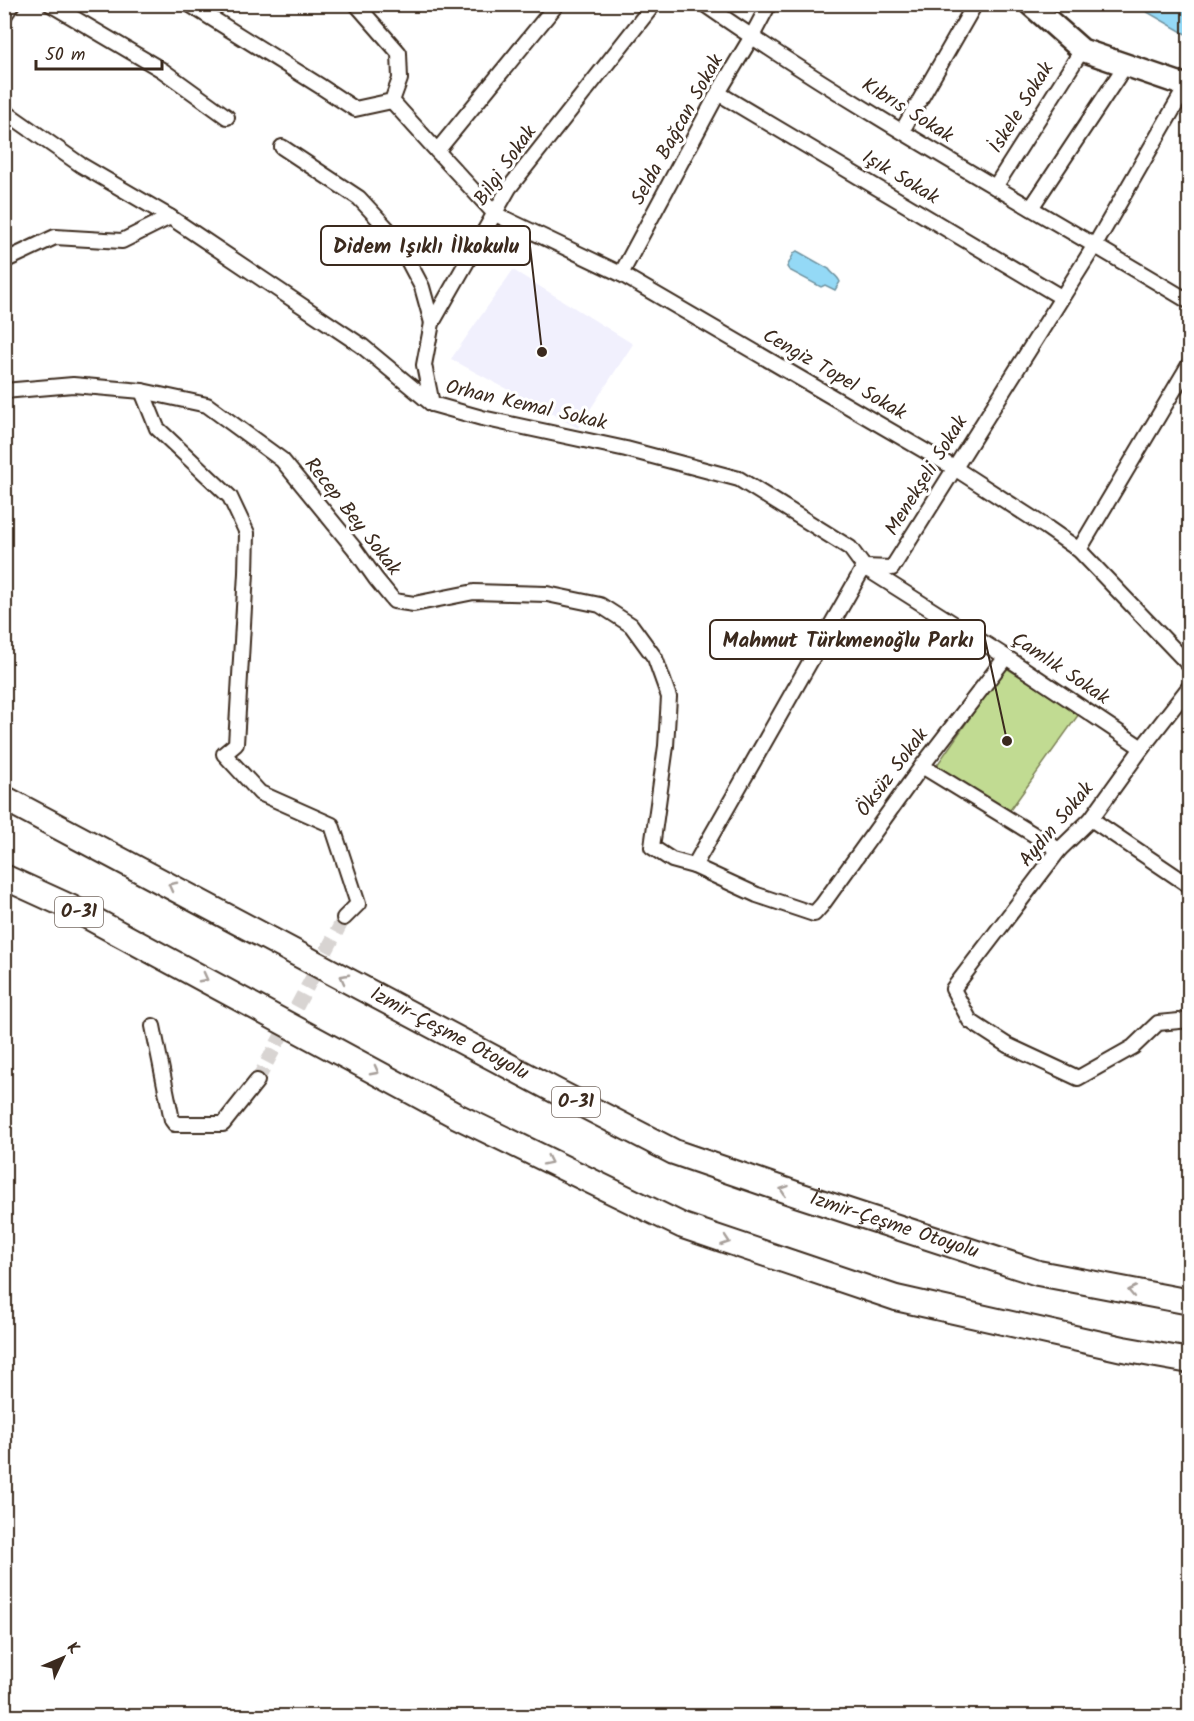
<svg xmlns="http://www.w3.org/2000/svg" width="1194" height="1721" viewBox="0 0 1194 1721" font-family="Kalam,sans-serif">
	<rect width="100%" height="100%" fill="#fff"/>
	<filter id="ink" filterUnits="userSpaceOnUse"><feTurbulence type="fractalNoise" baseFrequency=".0167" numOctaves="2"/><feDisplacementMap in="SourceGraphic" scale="12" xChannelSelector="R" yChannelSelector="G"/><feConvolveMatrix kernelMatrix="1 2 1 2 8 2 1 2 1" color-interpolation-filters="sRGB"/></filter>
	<g filter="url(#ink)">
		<path fill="#f1f0fd" d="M 513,270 L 633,344 L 578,428 L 451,359 Z"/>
		<path fill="#c1db92" stroke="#7e8258" stroke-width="1.5" d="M 1005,667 L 1079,714 L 1008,813 L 935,768 Z"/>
		<g fill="#94d9f6" stroke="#7093a0" stroke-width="1.5">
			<path d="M 1135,5 L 1189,5 L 1189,36 Z"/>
			<path d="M 797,251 L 829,269 C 832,274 838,276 840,282 L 835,290 L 825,285 L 821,287 L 789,270 L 787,267 L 794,253 Z"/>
		</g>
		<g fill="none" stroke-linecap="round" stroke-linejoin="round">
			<path stroke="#d8d4d2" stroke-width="14" stroke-dasharray="14 7" stroke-linecap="butt" d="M 257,1081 L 344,918"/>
			<g stroke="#3b2a1e" stroke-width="18">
				<g id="minor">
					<path d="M 50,4 L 162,70 L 227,117"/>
					<path d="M 189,4 L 320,86 L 355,109 L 392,101 L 400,79 L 399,53 L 356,4"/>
					<path d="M 704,4 C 860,113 1027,204 1190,302"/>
					<path d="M 4,16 L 12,4"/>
					<path d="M 718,93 L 1061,297"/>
					<path d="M 392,101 L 437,151 L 557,4"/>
					<path d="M 4,111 L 81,165 L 170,217"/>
					<path d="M 902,131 L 975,4"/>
					<path d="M 282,147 L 359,198 L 396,238 L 422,287 L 432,323"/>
					<path d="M 437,151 L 495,214 L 621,274 L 956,469 L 1046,527 L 1079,550 L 1190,666"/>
					<path d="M 995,187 L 1082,50"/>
					<path d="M 1031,208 L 1125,66"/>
					<path d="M 4,261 L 55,237 L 122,241 L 170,217 L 362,346 L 432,404 L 482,418 L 626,449 L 739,479 L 850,548 L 864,567 L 1006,657 L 1142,748"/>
					<path d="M 621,274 L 718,93 L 751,38 L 769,4"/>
					<path d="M 4,391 L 73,385 L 142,391 L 207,405 L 282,460 L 354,548 L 376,579 L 394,601 L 414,604 L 474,592 L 547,594 L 600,605 L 631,625 L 655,658 L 669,697 L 666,746 L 652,847 L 672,860 L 694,866 L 757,895 L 814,914 L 822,905 L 922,766 L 1006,657"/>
					<path d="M 142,391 L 157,428 L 230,497 L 247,533 L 246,573 L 236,744 L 224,754 L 260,793 L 332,825 L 358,904 L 344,918"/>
					<path d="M 432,404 L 424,365 L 432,323 L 509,188 L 654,4"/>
					<path d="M 1079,550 L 1190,363"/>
					<path d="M 1190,686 L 1142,748 L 1091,819 L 1059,850 L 953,989 L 970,1021 L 1007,1045 L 1078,1078 L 1133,1047 L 1158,1023 L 1190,1020"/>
					<path d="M 922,766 L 1059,850"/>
					<path d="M 1091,819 L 1190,886"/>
					<path d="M 694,866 L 864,567 L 892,568 L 1095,245 L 1187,85"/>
					<path d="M 153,1026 L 172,1120 L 175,1124 L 223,1124 L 257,1081"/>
				</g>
			</g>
			<g stroke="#3b2a1e" stroke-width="26">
				<path id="primary" d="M 1030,4 L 1082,50 L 1190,87"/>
			</g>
			<g stroke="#3b2a1e" stroke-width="28">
				<g id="motorway">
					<path id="s1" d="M 4,798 L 552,1089 L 674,1152 L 796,1194 L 1038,1273 L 1190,1302"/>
					<path d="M 4,877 L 72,908 L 457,1116 L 683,1226 L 896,1298 L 1123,1349 L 1190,1361"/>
				</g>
			</g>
			<use href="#minor" stroke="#fff" stroke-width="14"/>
			<use href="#primary" stroke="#fff" stroke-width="21"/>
			<use href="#motorway" stroke="#fff" stroke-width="24"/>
		</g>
		<defs><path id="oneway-chevron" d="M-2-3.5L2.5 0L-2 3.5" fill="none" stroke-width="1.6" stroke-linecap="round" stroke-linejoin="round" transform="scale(1.5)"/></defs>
		<g stroke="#a79f9a">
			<use href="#oneway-chevron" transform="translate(172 886) rotate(-152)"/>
			<use href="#oneway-chevron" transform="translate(204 978) rotate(28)"/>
			<use href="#oneway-chevron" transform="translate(344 978) rotate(-152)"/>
			<use href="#oneway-chevron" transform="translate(375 1071) rotate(28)"/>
			<use href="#oneway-chevron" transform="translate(548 1161) rotate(26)"/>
			<use href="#oneway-chevron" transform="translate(784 1190) rotate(-161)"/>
			<use href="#oneway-chevron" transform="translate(726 1241) rotate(19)"/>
			<use href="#oneway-chevron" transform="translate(1132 1291) rotate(-169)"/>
		</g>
	</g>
	<g text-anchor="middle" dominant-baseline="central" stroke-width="6" stroke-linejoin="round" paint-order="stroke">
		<g fill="#fff" stroke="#766a62" stroke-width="1.5">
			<rect x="55" y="897" width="48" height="30" rx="4.5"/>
			<rect x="552" y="1087" width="48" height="30" rx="4.5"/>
		</g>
		<g font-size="18" font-weight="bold" fill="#3b2a1e">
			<text x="79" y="912">O-31</text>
			<text x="576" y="1102">O-31</text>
		</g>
		<g font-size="20" fill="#3b2a1e" stroke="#fff">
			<text transform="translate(1022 108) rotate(-58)">İskele Sokak</text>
			<text transform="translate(907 111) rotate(32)">Kıbrıs Sokak</text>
			<text transform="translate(678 130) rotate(-61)">Selda Bağcan Sokak</text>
			<text transform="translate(506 166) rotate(-55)">Bilgi Sokak</text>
			<text transform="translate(900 178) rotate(31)">Işık Sokak</text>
			<text transform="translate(834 375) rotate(30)">Cengiz Topel Sokak</text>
			<text transform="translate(526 406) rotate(13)">Orhan Kemal Sokak</text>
			<text transform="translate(927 476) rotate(-58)">Menekşeli Sokak</text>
			<text transform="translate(352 517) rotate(52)">Recep Bey Sokak</text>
			<text transform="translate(1060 669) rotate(34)">Çamlık Sokak</text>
			<text transform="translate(893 773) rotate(-53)">Öksüz Sokak</text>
			<text transform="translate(1057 825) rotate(-50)">Aydın Sokak</text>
			<text stroke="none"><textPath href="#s1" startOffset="504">İzmir-Çeşme Otoyolu</textPath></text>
			<text stroke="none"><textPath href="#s1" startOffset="990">İzmir-Çeşme Otoyolu</textPath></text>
		</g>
	</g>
	<path fill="none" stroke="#3b2a1e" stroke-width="2" d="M542 352L530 246M1007 741L985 639"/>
	<g fill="#3b2a1e" stroke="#fff" stroke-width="2">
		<circle cx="542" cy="352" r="6"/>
		<circle cx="1007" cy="741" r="6"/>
	</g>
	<g fill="#fff" stroke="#3b2a1e" stroke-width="2">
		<rect x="321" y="226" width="209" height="39" rx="6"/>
		<rect x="710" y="620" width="275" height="39" rx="6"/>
	</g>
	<g font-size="21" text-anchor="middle" font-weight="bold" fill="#3b2a1e">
		<text x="426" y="253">Didem Işıklı İlkokulu</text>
		<text x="848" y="647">Mahmut Türkmenoğlu Parkı</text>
	</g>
	<rect width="1194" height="1721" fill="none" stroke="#fff" stroke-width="24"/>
	<rect x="12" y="12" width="1170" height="1697" fill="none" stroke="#3b2a1e" stroke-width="2" filter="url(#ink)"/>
	<g transform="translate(63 1658) rotate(46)" stroke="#ffffff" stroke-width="4.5" paint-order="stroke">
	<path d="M0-4.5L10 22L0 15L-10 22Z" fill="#3b2a1e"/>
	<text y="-9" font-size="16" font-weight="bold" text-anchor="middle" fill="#3b2a1e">K</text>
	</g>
	<path d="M36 60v9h126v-9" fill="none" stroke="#3b2a1e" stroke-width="3"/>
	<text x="45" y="60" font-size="18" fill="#3b2a1e" stroke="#ffffff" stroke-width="4.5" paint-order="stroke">50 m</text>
</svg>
